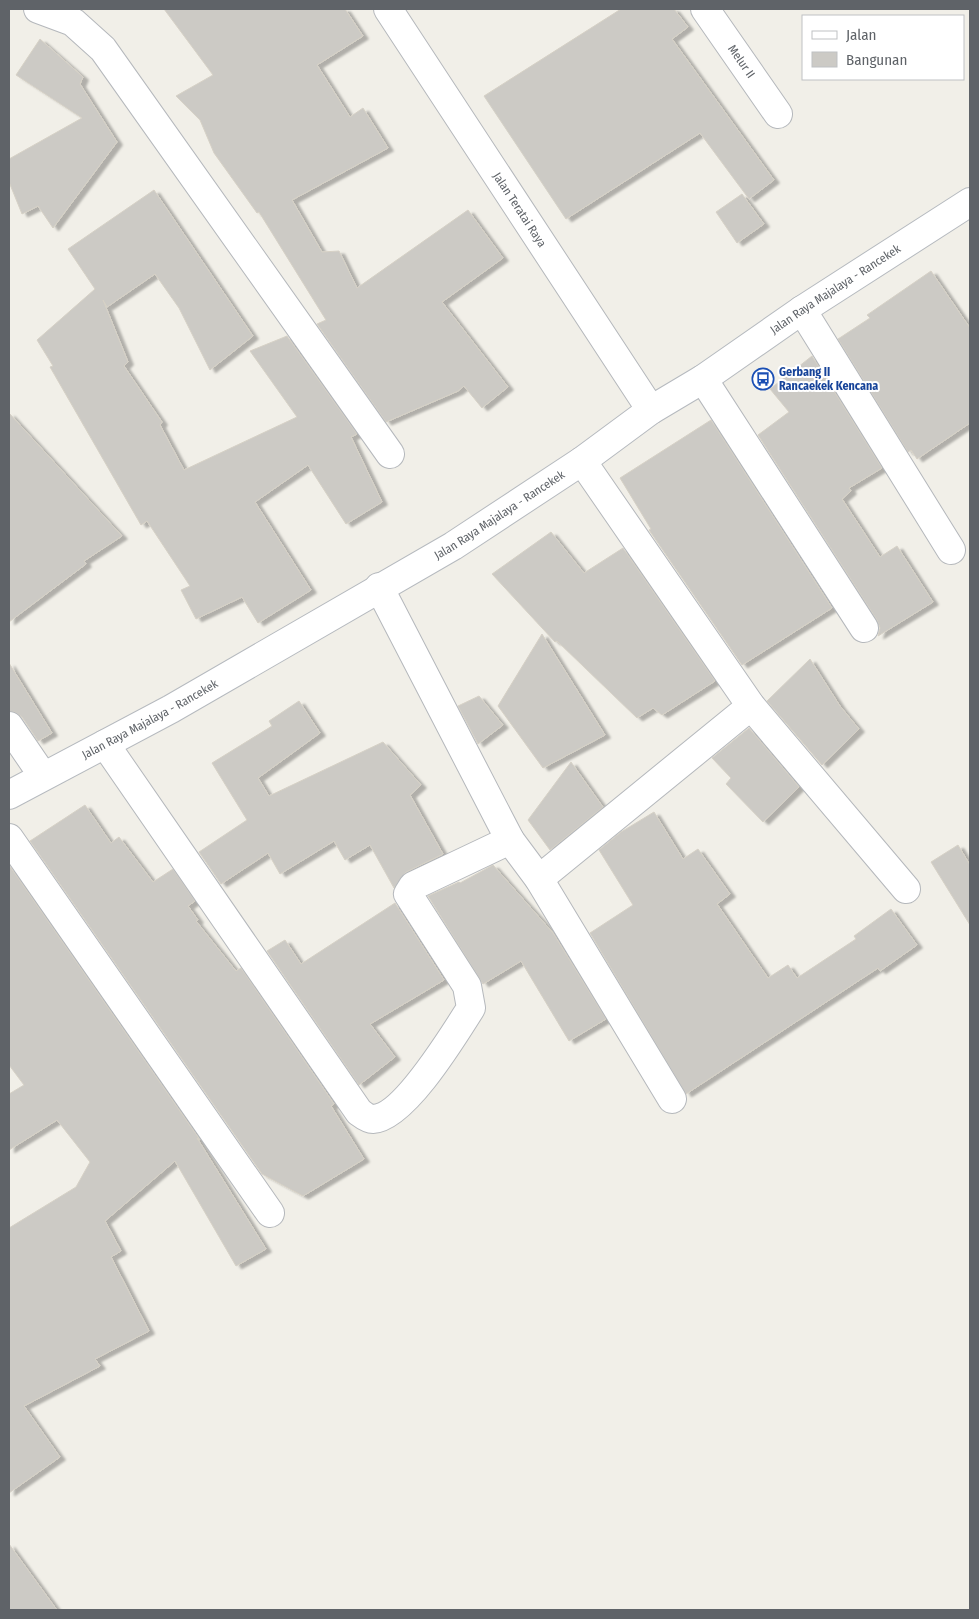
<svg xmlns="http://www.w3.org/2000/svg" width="979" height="1619" viewBox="0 0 979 1619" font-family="'Fira Sans Condensed',sans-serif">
	<defs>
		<filter id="shadow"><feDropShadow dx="5.5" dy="3" stdDeviation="1" flood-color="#0004"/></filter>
	</defs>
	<rect width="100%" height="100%" fill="#f1efe8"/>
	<g fill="#cccac5" stroke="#d6d1c6" filter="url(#shadow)">
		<path d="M 164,9 L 345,9 L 363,36 L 317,65 L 350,117 L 363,108 L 388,148 L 292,200 L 322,252 L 339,251 L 357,288 L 468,210 L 503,258 L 442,302 L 508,387 L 482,408 L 464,386 L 458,391 L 386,422 L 317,324 L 326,320 L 259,212 L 257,213 L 214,153 L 200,120 L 176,96 L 213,75 Z"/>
		<path d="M 621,9 L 674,9 L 688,27 L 672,39 L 774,180 L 749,199 L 700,133 L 566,219 L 484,96 Z"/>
		<path d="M 40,39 L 83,77 L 80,84 L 117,142 L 53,228 L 38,206 L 22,214 L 9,182 L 9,159 L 82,118 L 16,75 Z"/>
		<path d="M 154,190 L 253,336 L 210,370 L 179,308 L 155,274 L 107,307 L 103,300 L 128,362 L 124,366 L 162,422 L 160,425 L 184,470 L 297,417 L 250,351 L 287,336 L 357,434 L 351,437 L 382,502 L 346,524 L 308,465 L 255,502 L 311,590 L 258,623 L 242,597 L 196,619 L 181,590 L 190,586 L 147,521 L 141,525 L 50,367 L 53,366 L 37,340 L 95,289 L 68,249 Z"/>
		<path d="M 742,194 L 764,224 L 737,243 L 716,212 Z"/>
		<path d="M 931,271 L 970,328 L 970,423 L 917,459 L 911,450 L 908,452 L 838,339 L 870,318 L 867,315 Z"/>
		<path d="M 812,356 L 882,468 L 849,488 L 851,491 L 842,499 L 880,557 L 897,546 L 933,602 L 878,636 L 880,628 L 877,620 L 758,435 L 789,412 L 770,389 Z"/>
		<path d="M 9,413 L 122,536 L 84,561 L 86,564 L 9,622 Z"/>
		<path d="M 711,420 L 832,608 L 742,665 L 649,530 L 651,529 L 620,478 Z"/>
		<path d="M 551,532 L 584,573 L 623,548 L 715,681 L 662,715 L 653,708 L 637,718 L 557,641 L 555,642 L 492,574 Z"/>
		<path d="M 542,634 L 605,735 L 543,768 L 498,706 Z"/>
		<path d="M 810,659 L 840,706 L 859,729 L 822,765 L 767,701 Z"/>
		<path d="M 9,663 L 52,733 L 38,741 L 22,717 L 15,712 L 9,711 Z"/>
		<path d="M 479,696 L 503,725 L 478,744 L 458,706 Z"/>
		<path d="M 299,701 L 320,733 L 258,778 L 269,796 L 383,742 L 421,785 L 410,795 L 443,854 L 406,872 L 394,888 L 370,845 L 345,860 L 334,841 L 280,874 L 268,853 L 221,884 L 199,852 L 247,820 L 212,763 L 272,726 L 269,721 Z"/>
		<path d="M 749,728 L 799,787 L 763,822 L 726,784 L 731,778 L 712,758 Z"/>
		<path d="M 571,762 L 603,807 L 550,850 L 528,820 Z"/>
		<path d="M 85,805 L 111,843 L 119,837 L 153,882 L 173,869 L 195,901 L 188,906 L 198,920 L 196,921 L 236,971 L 241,968 L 334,1104 L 331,1106 L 364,1159 L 303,1196 L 262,1174 L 30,841 Z"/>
		<path d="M 654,812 L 683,859 L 698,849 L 730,894 L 717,904 L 768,978 L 788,965 L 797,978 L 856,939 L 854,936 L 891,909 L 917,945 L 880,971 L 878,968 L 686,1094 L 590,933 L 633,905 L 599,850 L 621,832 Z"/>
		<path d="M 958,845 L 970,865 L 970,925 L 931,862 Z"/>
		<path d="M 9,865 L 200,1140 L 197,1138 L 266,1249 L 236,1266 L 175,1161 L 105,1221 L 121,1251 L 111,1257 L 149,1331 L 95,1359 L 100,1366 L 24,1406 L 60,1457 L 9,1493 L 9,1228 L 76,1187 L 90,1162 L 57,1120 L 9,1150 L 9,1094 L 24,1085 L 9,1065 Z"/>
		<path d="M 493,865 L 553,933 L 606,1019 L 569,1041 L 521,961 L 483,984 L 428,896 L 459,882 L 460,883 Z"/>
		<path d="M 395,903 L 444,980 L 370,1024 L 395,1057 L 359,1085 L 267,951 L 285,940 L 301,964 Z"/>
		<path d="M 9,1544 L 57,1610 L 9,1610 Z"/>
	</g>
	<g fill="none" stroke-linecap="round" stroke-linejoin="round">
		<g stroke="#b5b8bc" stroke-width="30">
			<g id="minor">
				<path d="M 38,9 L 73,22 L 103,49 L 390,454"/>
				<path id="s1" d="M 388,9 L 651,410"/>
				<path id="s2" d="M 705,9 L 778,114"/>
				<path d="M 802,310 L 951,550"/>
				<path d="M 703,379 L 864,628"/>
				<path d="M 582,461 L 751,706 L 906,889"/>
				<path d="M 379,587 L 510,840 L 539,879 L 672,1099"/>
				<path d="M 9,726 L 43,776"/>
				<path d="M 105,744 L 359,1112 C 363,1115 368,1119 373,1119 C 404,1118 455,1033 471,1008 L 467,986 L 408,894 L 413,886 L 510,840"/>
				<path d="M 9,838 L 270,1213"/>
				<path d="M 539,879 L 751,706"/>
			</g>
		</g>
		<g stroke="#b6babf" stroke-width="30">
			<g id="secondary">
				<path id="s3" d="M 9,795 L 171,709 L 453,546 L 582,461 L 651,410 L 703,379 L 802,310 L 970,202"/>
			</g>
		</g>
		<use href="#minor" stroke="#fff" stroke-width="28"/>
		<use href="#secondary" stroke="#fff" stroke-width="28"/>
	</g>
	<defs>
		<g id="bus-ring" transform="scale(1.125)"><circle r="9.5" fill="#fff" stroke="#1a4fb4" stroke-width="1.5"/><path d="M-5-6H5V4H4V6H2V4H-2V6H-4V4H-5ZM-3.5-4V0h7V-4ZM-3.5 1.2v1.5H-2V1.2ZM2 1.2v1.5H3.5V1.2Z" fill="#1a4fb4"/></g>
	</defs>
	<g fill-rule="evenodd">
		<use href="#bus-ring" x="763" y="379"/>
	</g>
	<g text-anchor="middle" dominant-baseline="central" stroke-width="4" stroke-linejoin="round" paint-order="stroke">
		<g font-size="12" fill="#5f6368" stroke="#fff">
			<text stroke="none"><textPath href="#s2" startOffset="64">Melur II</textPath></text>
			<text stroke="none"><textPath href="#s1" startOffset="240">Jalan Teratai Raya</textPath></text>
			<text stroke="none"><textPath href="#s3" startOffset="970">Jalan Raya Majalaya - Rancekek</textPath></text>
			<text stroke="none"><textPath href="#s3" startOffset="565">Jalan Raya Majalaya - Rancekek</textPath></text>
			<text stroke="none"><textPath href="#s3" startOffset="160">Jalan Raya Majalaya - Rancekek</textPath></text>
		</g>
		<g font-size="12" font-weight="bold" fill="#164399" stroke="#fff" text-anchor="start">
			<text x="779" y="372">Gerbang II<tspan x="779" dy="14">Rancaekek Kencana</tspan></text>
		</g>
	</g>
	<rect width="979" height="1619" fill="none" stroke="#5f6368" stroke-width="20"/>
	<rect x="802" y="15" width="162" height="65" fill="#ffffff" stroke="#bfc1c3"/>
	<rect x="812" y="31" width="25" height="8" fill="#ffffff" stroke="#bfc1c3"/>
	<text x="846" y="40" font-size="15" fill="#5f6368">Jalan</text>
	<rect x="812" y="52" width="25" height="15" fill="#cccac5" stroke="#bfc1c3"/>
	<text x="846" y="65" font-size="15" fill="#5f6368">Bangunan</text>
</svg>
